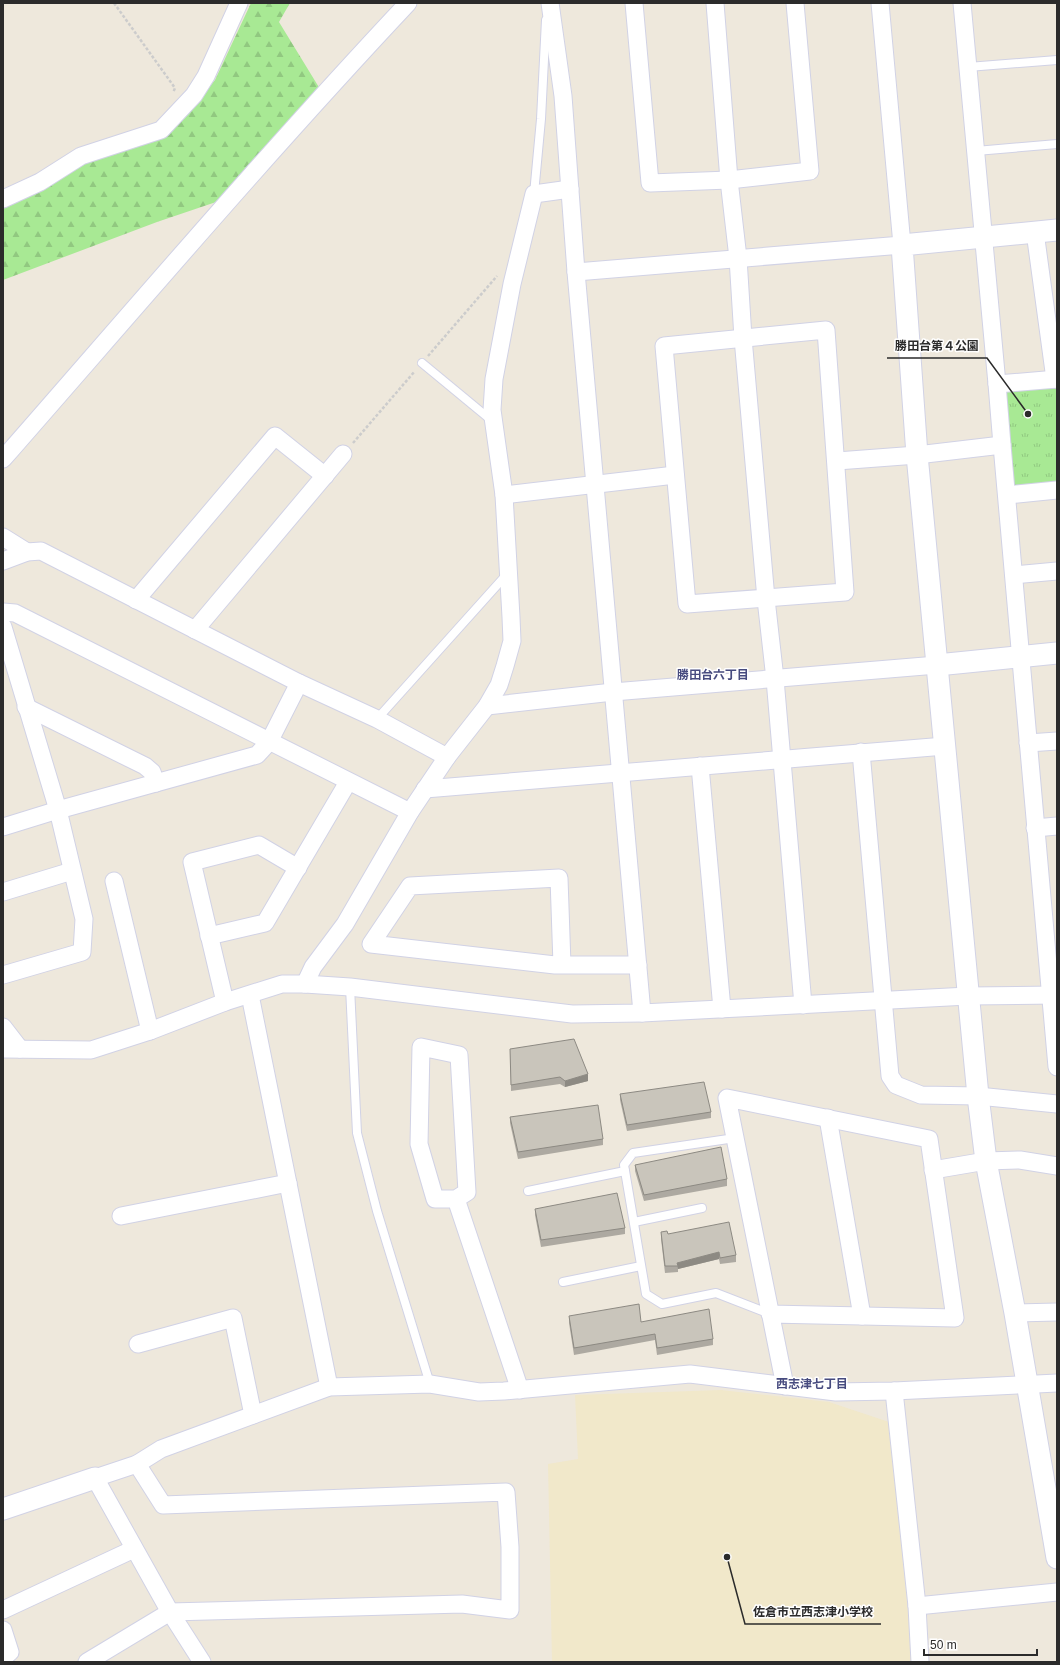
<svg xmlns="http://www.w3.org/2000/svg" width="1060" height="1665" viewBox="0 0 1060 1665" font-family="Helvetica,'Noto Sans JP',sans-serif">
	<defs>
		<pattern id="grass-tufts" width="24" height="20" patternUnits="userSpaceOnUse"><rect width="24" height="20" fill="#a8e994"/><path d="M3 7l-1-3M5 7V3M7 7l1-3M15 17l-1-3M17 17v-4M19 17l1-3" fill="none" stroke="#91c880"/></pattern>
		<pattern id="forest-firs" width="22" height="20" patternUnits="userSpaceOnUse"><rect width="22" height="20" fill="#a8e994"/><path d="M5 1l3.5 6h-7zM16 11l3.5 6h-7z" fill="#91c880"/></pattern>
	</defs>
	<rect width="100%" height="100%" fill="#eee8dc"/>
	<path fill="#f1e8ca" d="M 721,1390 L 829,1402 L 889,1422 L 913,1662 L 552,1662 L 548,1464 L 578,1459 L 575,1395 Z"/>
	<path fill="url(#grass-tufts)" d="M 1057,379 L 1057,490 L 1007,495 L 997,384 Z"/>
	<path fill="url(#forest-firs)" d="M 251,3 L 290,3 L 279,22 L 320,89 L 219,201 L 157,222 L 3,280 L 3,207 L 194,105 L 215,80 Z"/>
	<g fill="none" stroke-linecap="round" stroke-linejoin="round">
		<g stroke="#d1d2e5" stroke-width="10">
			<g id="service">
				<path d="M 968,67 L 1057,60"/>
				<path d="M 976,151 L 1057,144"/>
				<path d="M 534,194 L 541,119 L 546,20"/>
				<path d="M 422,363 L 491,420"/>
				<path d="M 377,719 L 508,573"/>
				<path d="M 350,987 L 357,1133 L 377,1211 L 430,1384"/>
				<path d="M 735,1138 L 633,1153 L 624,1165 L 646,1294 L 662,1304 L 716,1293 L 770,1314"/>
				<path d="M 528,1191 L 625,1171"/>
				<path d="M 634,1222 L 702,1208"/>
				<path d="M 563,1282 L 641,1266"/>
			</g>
		</g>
		<g stroke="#d1d2e5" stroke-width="19">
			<g id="minor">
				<path d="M 550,3 L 563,96 L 576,272 L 642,1013"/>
				<path d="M 634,3 L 650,183 L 729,180 L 810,171 L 795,3"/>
				<path d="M 715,3 L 729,180 L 738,258 L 743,338 L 766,599 L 775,679 L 803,1005"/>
				<path d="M 962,3 L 997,384 L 1002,445 L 1057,1067"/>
				<path d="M 3,199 L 40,182 L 81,156 L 161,130 L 194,95 L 206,76 L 239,3"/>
				<path d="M 1035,232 L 1055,379"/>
				<path d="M 576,272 L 902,245 L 880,3"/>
				<path d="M 826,330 L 845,592 L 687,604 L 664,346 Z"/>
				<path d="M 997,384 L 1057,379"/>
				<path d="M 3,459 C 137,306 269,151 408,3"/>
				<path d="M 837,461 L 917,455 L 1002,445"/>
				<path d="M 504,495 L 675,475"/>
				<path d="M 1007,495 L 1057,490"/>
				<path d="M 3,537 L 27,552"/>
				<path d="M 3,561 L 27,552 L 41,551 L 299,683 L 377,719 L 447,757"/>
				<path d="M 1014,575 L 1057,571"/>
				<path d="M 136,600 L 275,436 L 325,476"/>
				<path d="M 3,612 L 15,613 L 410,812"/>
				<path d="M 3,627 L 58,810 L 84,919 L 82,952 L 3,975"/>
				<path d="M 195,630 L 343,454"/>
				<path d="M 487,706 L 613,692 L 937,665"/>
				<path d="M 26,707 L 145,766 L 152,772 L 156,783"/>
				<path d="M 1028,743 L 1057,741"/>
				<path d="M 861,752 L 890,1076 L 896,1085 L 921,1095 L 978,1096 L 1057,1104"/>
				<path d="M 700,766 L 722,1009"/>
				<path d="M 425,789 L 945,746"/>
				<path d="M 3,827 L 58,810 L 257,755 L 269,742 L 299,683"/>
				<path d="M 1035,828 L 1057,826"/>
				<path d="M 114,881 L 150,1031"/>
				<path d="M 3,892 L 72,871"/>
				<path d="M 209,936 L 265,923 L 348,782"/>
				<path d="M 562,965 L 559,878 L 410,886 L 371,944 L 555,965 L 638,965"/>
				<path d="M 305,984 L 313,967 L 345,924 L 410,812 L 447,757 L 487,706 L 499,685 L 505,666 L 512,641 L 511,617 L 504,495 L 492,410 L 494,379 L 512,284 L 534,194 L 570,189"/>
				<path d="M 250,995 L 329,1387"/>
				<path d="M 225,1002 L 192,862 L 259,845 L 298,868"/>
				<path d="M 3,1027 L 20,1049"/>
				<path d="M 3,1049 L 91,1050 L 150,1031 L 225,1002 L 282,984 L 305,984 L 350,987 L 572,1014 L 642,1013 L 968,996 L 1057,995"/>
				<path d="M 828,1118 L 862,1316"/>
				<path d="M 933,1170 L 986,1161 L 1020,1160 L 1057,1166"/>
				<path d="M 456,1199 L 435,1199 L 419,1144 L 421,1047 L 459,1055 L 467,1192 L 456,1199 L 520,1390"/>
				<path d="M 121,1216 L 288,1183"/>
				<path d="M 1015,1313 L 1057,1312"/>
				<path d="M 770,1314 L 955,1318 L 929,1139 L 727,1098 L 785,1386"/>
				<path d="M 138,1344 L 233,1318 L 253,1415"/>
				<path d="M 894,1391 L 917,1606 L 920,1662"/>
				<path d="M 917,1606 L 1057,1592"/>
				<path d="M 3,1610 L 134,1549"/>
				<path d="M 3,1630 L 10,1652 L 3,1658"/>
				<path d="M 87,1662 L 170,1612 L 462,1604 L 510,1610 L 510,1547 L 506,1492 L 163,1505 L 137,1464"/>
				<path d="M 202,1662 L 170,1612 L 95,1478 L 137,1464 L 161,1449 L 329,1387 L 430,1384 L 479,1392 L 504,1391 L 690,1374 L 836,1392 L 894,1391 L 1057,1383"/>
			</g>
		</g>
		<g stroke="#d1d2e5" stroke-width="23">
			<g id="tertiary">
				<path d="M 1057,230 L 902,245 L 917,455 L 978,1096 L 986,1161 L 1015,1313 L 1057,1558"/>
				<path d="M 937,665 L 1057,653"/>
				<path d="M 3,1509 L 95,1478"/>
			</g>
		</g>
		<g stroke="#ccc" stroke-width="2.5" stroke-dasharray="3 2" stroke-linecap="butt">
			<path d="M 114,3 L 175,88 L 173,93"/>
			<path d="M 428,356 L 497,276"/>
			<path d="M 353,443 L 415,371"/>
		</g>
		<use href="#service" stroke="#fff" stroke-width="8"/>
		<use href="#minor" stroke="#fff" stroke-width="17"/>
		<use href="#tertiary" stroke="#fff" stroke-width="21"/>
	</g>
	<g fill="#ada9a1">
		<path d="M 510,1049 L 588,1081 L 565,1087 L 560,1084 L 511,1091 Z"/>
		<path d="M 620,1094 L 711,1112 L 711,1118 L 627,1131 L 620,1100 Z"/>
		<path d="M 510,1117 L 603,1139 L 603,1145 L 518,1159 L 510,1123 Z"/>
		<path d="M 635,1165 L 727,1179 L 727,1186 L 644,1201 L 635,1171 Z"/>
		<path d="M 535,1209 L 625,1228 L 625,1234 L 541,1247 L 535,1215 Z"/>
		<path d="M 661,1232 L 668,1234 L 736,1255 L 736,1262 L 720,1264 L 719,1259 L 678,1269 L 678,1272 L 665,1273 L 661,1239 Z"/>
		<path d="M 569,1316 L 641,1322 L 713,1339 L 713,1345 L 657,1355 L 655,1340 L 574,1355 L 569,1323 Z"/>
	</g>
	<g fill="#8d8a83">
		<path d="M 588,1074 L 588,1081 L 565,1087 L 565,1081 Z"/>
		<path d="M 719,1252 L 719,1259 L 678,1269 L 677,1263 Z"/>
	</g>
	<g fill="#c9c5bb" stroke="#8d8a83">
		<path d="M 574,1039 L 588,1074 L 565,1081 L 560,1077 L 511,1085 L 510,1049 Z"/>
		<path d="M 704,1082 L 711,1112 L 627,1125 L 620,1094 Z"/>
		<path d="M 598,1105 L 603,1139 L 518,1152 L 510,1117 Z"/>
		<path d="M 721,1147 L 727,1179 L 644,1195 L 635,1165 Z"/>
		<path d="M 617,1193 L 625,1228 L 541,1240 L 535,1209 Z"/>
		<path d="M 729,1222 L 736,1255 L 720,1258 L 719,1252 L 677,1263 L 678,1266 L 665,1266 L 661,1232 L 667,1231 L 668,1234 Z"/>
		<path d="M 639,1304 L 641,1322 L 709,1309 L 713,1339 L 657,1348 L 655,1334 L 574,1348 L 569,1316 Z"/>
	</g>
	<g text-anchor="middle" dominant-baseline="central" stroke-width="3" stroke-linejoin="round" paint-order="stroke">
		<g font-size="12" font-weight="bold" fill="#474b7f" stroke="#fff">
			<text x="713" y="675">勝田台六丁目</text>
			<text x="812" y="1384">西志津七丁目</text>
		</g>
	</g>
	<path fill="none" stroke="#2b2b2b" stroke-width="1.5" d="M1028 414L987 358H887M727 1557L745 1624H881"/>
	<g fill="#2b2b2b" stroke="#fff" stroke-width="1.5">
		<circle cx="1028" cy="414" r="4"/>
		<circle cx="727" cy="1557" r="4"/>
	</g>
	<g font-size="12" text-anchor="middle" font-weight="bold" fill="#2b2b2b" stroke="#fff" stroke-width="3" stroke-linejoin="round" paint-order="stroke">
		<text x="937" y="350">勝田台第４公園</text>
		<text x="813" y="1616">佐倉市立西志津小学校</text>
	</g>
	<rect width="1060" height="1665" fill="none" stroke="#2b2b2b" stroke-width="8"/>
	<path d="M924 1649v6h113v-6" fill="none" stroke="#2b2b2b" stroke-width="2"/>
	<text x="930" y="1649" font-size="12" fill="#2b2b2b" stroke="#ffffff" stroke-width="3" paint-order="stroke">50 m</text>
</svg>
